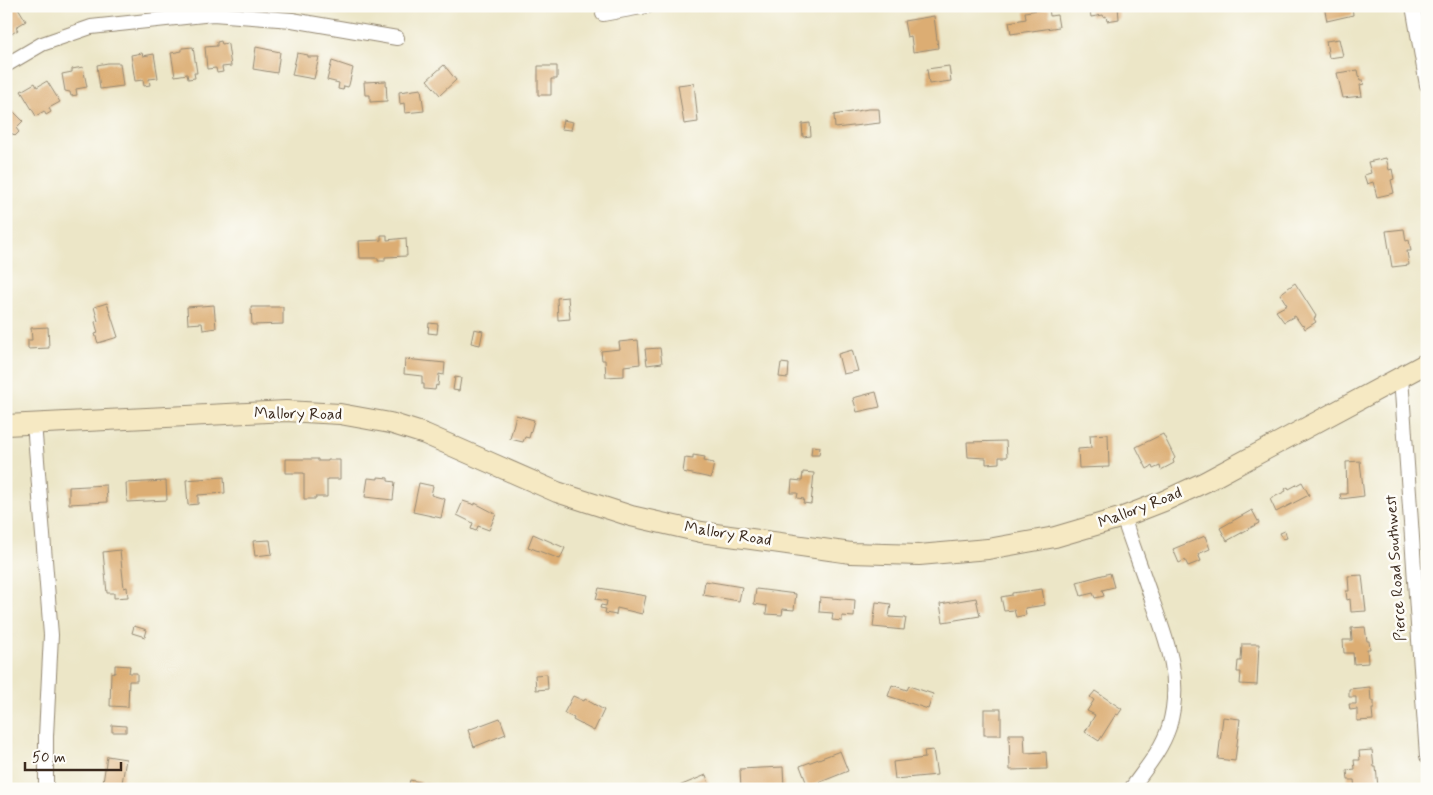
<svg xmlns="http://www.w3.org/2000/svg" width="1433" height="795" viewBox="0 0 1433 795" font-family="Mynerve,sans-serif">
	<rect width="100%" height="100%" fill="#fdfcf7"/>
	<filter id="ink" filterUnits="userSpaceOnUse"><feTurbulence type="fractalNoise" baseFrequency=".02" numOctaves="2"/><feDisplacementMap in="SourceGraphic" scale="10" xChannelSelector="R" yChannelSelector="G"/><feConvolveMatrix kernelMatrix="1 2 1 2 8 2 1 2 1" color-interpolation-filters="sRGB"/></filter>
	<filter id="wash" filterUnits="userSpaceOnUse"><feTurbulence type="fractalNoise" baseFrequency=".0096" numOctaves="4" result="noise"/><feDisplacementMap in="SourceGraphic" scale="20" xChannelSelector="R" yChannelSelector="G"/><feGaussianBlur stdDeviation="1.12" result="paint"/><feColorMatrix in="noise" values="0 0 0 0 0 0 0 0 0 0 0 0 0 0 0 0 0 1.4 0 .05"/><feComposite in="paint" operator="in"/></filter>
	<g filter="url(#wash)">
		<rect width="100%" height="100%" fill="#ece6c7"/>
		<g id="blocks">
			<g fill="#dcad73">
				<path d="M 9,6 L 17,6 L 26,21 L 16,27 L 18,30 L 8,36 L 6,33 L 6,8 Z"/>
				<path d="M 1089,6 L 1118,6 L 1119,19 L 1107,21 L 1106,16 L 1104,17 L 1103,15 L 1091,17 Z"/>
				<path d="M 1324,6 L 1352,6 L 1353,15 L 1327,21 Z"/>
				<path d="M 1049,8 L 1050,16 L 1057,15 L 1059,27 L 1011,34 L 1009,22 L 1026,19 L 1025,12 Z"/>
				<path d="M 934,16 L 938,48 L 913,52 L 911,36 L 907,37 L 904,21 Z"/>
				<path d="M 1339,39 L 1343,56 L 1329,58 L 1326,41 Z"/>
				<path d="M 221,41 L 222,44 L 227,43 L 228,45 L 231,66 L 222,67 L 223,72 L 217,73 L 216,68 L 207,69 L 205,47 L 217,46 L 217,42 Z"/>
				<path d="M 193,47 L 197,73 L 194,73 L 195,78 L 188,79 L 187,74 L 175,76 L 171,53 L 182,51 L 182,48 Z"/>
				<path d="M 256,47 L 280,52 L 277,73 L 253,69 Z"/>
				<path d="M 142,53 L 143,56 L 154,54 L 158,78 L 149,79 L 150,85 L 144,86 L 143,80 L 135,81 L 131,55 Z"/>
				<path d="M 297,53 L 308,55 L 308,57 L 319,57 L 314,79 L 292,75 Z"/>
				<path d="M 332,61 L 353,68 L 349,85 L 348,87 L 344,86 L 343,90 L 338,89 L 339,83 L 327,80 Z"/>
				<path d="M 108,63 L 120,63 L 123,86 L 100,89 L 97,65 Z"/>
				<path d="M 444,65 L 456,80 L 440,95 L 427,80 Z"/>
				<path d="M 538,66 L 557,66 L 557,79 L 551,79 L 551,95 L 538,95 Z"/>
				<path d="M 949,66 L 951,81 L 929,84 L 927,69 Z"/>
				<path d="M 83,67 L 87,87 L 76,89 L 77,95 L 71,96 L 70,92 L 65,91 L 62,74 L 72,72 L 72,69 Z"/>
				<path d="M 1358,70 L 1360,80 L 1363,80 L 1364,84 L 1360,85 L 1362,96 L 1343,98 L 1337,73 Z"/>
				<path d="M 47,81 L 60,102 L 49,108 L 51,112 L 46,115 L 44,111 L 36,116 L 21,91 L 35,83 L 37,87 Z"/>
				<path d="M 386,81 L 387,101 L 370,102 L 370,95 L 365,95 L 364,82 Z"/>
				<path d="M 694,83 L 698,122 L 684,124 L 678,85 Z"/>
				<path d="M 421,89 L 424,111 L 405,113 L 404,103 L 400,104 L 399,92 Z"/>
				<path d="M 9,107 L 23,121 L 16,128 L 19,132 L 15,136 L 12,133 L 12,135 L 10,137 L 6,136 L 6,110 Z"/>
				<path d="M 868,109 L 879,109 L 880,123 L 835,128 L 834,115 Z"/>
				<path d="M 563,120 L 573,122 L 571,130 L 561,129 Z"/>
				<path d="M 810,123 L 811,136 L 803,137 L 802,124 Z"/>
				<path d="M 1386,158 L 1389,170 L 1392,169 L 1394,179 L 1391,180 L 1394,193 L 1377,197 L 1373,182 L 1367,184 L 1364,175 L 1371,173 L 1368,162 Z"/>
				<path d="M 1404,229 L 1406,241 L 1409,240 L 1411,251 L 1407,251 L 1409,265 L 1392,267 L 1386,231 Z"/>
				<path d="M 381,235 L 387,235 L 387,240 L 406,238 L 407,256 L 385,257 L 385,261 L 378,261 L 378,258 L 360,258 L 359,241 L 381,240 Z"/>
				<path d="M 1295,283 L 1316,316 L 1314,319 L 1316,322 L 1305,329 L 1303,325 L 1302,326 L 1295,316 L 1284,322 L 1276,311 L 1287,305 L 1280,294 Z"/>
				<path d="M 568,297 L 570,319 L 558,320 L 557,298 Z"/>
				<path d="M 107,303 L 118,337 L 98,343 L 95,334 L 98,333 L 95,322 L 98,321 L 94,307 Z"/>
				<path d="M 214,305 L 216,328 L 203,330 L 202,323 L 188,324 L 187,307 Z"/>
				<path d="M 251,307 L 283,307 L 283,324 L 252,325 Z"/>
				<path d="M 429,323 L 438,324 L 437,334 L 428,333 Z"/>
				<path d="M 48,327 L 49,348 L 28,349 L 28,340 L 32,340 L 31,328 Z"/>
				<path d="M 474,329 L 483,331 L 480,345 L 471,343 Z"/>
				<path d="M 638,340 L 640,364 L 624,366 L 624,376 L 606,377 L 605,360 L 602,360 L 601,351 L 620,349 L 619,342 Z"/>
				<path d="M 660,348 L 662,363 L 647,365 L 645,349 Z"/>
				<path d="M 852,350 L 858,371 L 843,374 L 838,354 Z"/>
				<path d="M 405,359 L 445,363 L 444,375 L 439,374 L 438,386 L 436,385 L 435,390 L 424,389 L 424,384 L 422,384 L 422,376 L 404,374 Z"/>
				<path d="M 781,363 L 789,364 L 788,378 L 779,377 Z"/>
				<path d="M 455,377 L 461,378 L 459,391 L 453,390 Z"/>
				<path d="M 876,392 L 880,407 L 857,412 L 853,398 Z"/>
				<path d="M 516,415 L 534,420 L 529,438 L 525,437 L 523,442 L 510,439 Z"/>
				<path d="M 1108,434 L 1109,467 L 1079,468 L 1078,449 L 1091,448 L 1090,435 Z"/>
				<path d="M 1163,434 L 1175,458 L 1173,460 L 1174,463 L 1161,470 L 1160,466 L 1153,469 L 1152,466 L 1147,469 L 1136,447 Z"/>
				<path d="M 1006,441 L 1007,457 L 999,457 L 999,463 L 986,464 L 986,458 L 968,457 L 967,442 Z"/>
				<path d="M 812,446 L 820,447 L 819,455 L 811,455 Z"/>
				<path d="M 693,455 L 705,457 L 704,461 L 714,463 L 711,478 L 683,472 L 685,458 L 693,459 Z"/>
				<path d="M 286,459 L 318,459 L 318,461 L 328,461 L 328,460 L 340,460 L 340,479 L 327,479 L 327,497 L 315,497 L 315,499 L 304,499 L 304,473 L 286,473 Z"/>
				<path d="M 1360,461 L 1364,496 L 1341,499 L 1340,494 L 1347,494 L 1346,462 Z"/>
				<path d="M 803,472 L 814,473 L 811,504 L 803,503 L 804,499 L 797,498 L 798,493 L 791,493 L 792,480 L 802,481 Z"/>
				<path d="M 224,477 L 225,493 L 198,495 L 198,504 L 188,505 L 186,480 Z"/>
				<path d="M 378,477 L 388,478 L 388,481 L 395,482 L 393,500 L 365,497 L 368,478 L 378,479 Z"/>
				<path d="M 166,481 L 167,500 L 127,502 L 126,483 Z"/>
				<path d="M 1302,482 L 1309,495 L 1276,512 L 1270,499 L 1286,491 L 1285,489 L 1288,487 L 1289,489 Z"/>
				<path d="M 419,483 L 433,486 L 431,495 L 445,499 L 441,518 L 413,512 Z"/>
				<path d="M 106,485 L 107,502 L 69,504 L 69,487 Z"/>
				<path d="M 463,501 L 475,505 L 475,503 L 496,514 L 489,530 L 478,526 L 476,531 L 471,529 L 473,523 L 457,515 Z"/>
				<path d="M 1252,510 L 1259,523 L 1227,541 L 1220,528 Z"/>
				<path d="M 1285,531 L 1287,538 L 1283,539 L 1280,533 Z"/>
				<path d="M 533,534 L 565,548 L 560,559 L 528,547 Z"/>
				<path d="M 1205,536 L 1210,549 L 1198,554 L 1201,561 L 1188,566 L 1185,560 L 1179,563 L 1173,549 Z"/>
				<path d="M 270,540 L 272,554 L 255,556 L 253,541 Z"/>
				<path d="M 120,550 L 124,588 L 127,587 L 128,597 L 114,598 L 114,593 L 107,593 L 103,552 Z"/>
				<path d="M 1110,573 L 1114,587 L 1102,590 L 1104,596 L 1095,598 L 1093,593 L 1081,596 L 1077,582 Z"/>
				<path d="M 1362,575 L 1366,611 L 1351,612 L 1350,599 L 1347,600 L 1346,591 L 1349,591 L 1348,576 Z"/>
				<path d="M 705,581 L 742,587 L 739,601 L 703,595 Z"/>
				<path d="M 599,588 L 646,596 L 642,614 L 617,608 L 616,615 L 605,613 L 606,609 L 600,608 L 601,605 L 606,606 L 607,601 L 596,599 Z"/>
				<path d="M 756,589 L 796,594 L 794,610 L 783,609 L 782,615 L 766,614 L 767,606 L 754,604 Z"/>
				<path d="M 1042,589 L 1045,605 L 1025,608 L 1026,615 L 1016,617 L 1014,610 L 1004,611 L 1001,597 L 1012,595 L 1012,593 Z"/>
				<path d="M 820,597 L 855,600 L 854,617 L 842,616 L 842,621 L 832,620 L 833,613 L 819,612 Z"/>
				<path d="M 976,598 L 980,616 L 943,622 L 940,604 Z"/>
				<path d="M 876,602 L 891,604 L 889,617 L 906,618 L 904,630 L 873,627 Z"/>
				<path d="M 134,626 L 147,630 L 145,637 L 132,633 Z"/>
				<path d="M 1365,627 L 1367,641 L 1369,641 L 1370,649 L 1367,649 L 1368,663 L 1354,664 L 1353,653 L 1344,653 L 1343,640 L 1352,640 L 1351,628 Z"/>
				<path d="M 1242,644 L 1259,644 L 1257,685 L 1240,684 L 1241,672 L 1237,672 L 1238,661 L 1241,661 Z"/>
				<path d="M 115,665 L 130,666 L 129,673 L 137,673 L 137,681 L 129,681 L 128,707 L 110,706 L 111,672 L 115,673 Z"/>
				<path d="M 547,674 L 548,689 L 536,690 L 535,675 Z"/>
				<path d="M 892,685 L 907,690 L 909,686 L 933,694 L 928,709 L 888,696 Z"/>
				<path d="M 1370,687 L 1371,701 L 1374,701 L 1374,709 L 1372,709 L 1373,720 L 1357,721 L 1357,709 L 1350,710 L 1349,704 L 1356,704 L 1356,697 L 1349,697 L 1349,689 Z"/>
				<path d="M 1095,691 L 1122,709 L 1118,715 L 1116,714 L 1099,741 L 1085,732 L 1095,715 L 1087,711 L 1094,700 L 1090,697 Z"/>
				<path d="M 573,696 L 584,701 L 585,699 L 604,710 L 594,731 L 573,720 L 574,718 L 564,713 Z"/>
				<rect x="984" y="709" width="17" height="26"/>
				<path d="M 1223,717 L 1240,719 L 1235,761 L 1218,759 Z"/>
				<path d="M 500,718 L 506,734 L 474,747 L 468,730 Z"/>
				<path d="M 112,725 L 126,726 L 126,732 L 112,732 Z"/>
				<path d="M 1009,734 L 1024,734 L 1025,753 L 1046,752 L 1047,769 L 1010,770 Z"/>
				<path d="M 933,750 L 937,775 L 895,779 L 893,762 L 925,758 L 924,751 Z"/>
				<path d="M 1372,750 L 1374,767 L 1376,767 L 1378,787 L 1355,789 L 1354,780 L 1348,780 L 1347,770 L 1355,769 L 1354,760 L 1360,760 L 1359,751 Z"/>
				<path d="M 840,751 L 848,771 L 808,787 L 800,766 Z"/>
				<path d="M 107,756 L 126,759 L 121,789 L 102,789 Z"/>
				<path d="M 783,767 L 784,787 L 741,789 L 740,769 Z"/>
				<path d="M 706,775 L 711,789 L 672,789 Z"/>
				<path d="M 410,780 L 442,787 L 441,789 L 408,789 Z"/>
			</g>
		</g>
	</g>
	<g filter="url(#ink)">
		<use href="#blocks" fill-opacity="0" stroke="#948872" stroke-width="1"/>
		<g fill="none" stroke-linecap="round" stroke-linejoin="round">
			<g stroke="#948872" stroke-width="16">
				<g id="street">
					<path d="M 1413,6 L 1427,85"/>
					<path d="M 603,14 L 647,6"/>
					<path d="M 6,65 L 42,44 L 91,27 L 213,14 L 292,20 L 397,38"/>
					<path d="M 1401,377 L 1427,756"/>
					<path d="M 34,423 L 51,635 L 46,736 L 46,789"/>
					<path d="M 1123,517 C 1132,544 1142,570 1151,597 C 1167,641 1183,679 1169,727 C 1161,751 1145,769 1131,789"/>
				</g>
			</g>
			<g stroke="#948872" stroke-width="22">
				<path id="secondary" d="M 6,425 L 286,411 L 340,414 L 390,423 L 425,434 L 557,492 L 631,516 L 701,532 L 851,553 L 919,555 L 988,549 L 1055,537 L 1123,517 L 1164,501 L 1205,482 L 1427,363"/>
			</g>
			<use href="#street" stroke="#fff" stroke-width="14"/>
			<use href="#secondary" stroke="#f6e9c3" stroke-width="20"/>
		</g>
	</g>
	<g text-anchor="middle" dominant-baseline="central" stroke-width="5" stroke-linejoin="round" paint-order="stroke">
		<g font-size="16" fill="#3b2a1e" stroke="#fdfcf7">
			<text transform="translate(298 414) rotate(1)">Mallory Road</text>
			<text transform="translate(1140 508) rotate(-21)">Mallory Road</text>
			<text transform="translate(728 534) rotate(9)">Mallory Road</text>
			<text transform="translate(1396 568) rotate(-94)">Pierce Road Southwest</text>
		</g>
	</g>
	<rect width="1433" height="795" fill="none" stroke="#fdfcf7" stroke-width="25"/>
	<path d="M25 762v8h96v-8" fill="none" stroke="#3b2a1e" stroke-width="2.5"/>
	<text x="32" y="762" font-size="15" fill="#3b2a1e" stroke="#fdfcf7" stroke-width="4" paint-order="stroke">50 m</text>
</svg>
